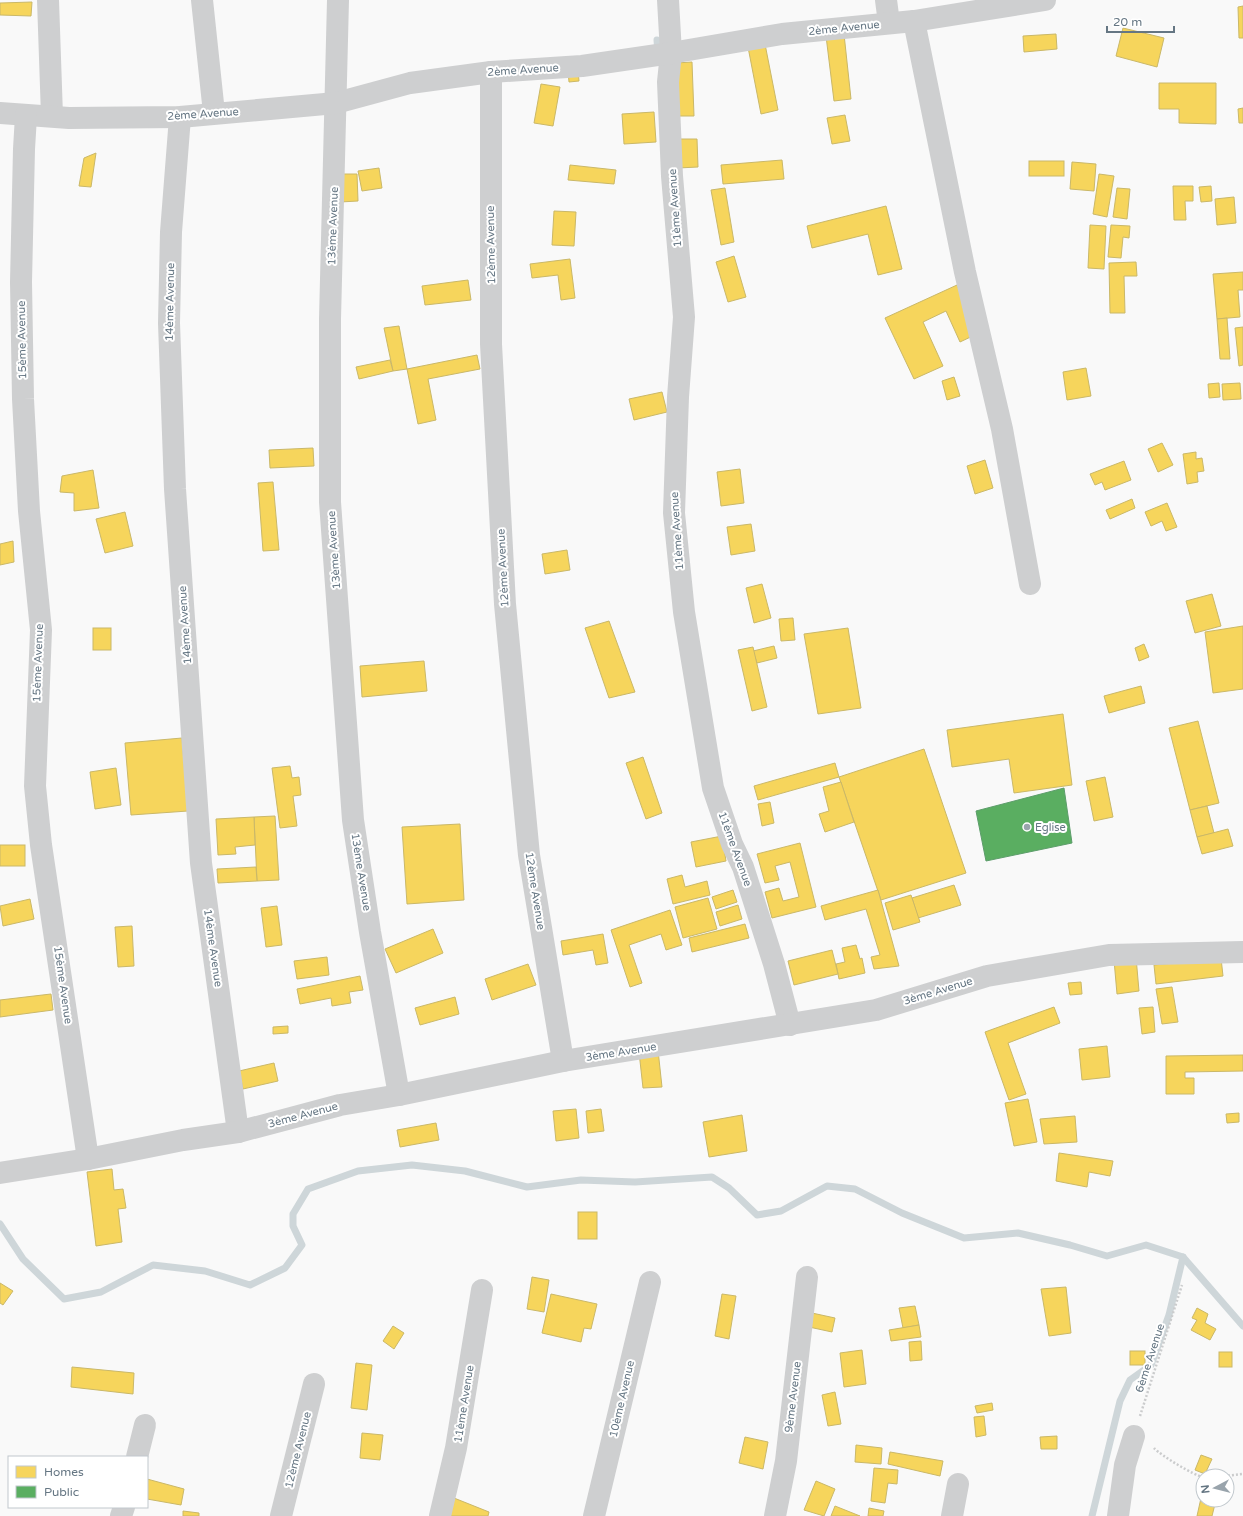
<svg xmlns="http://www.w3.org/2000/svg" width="1243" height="1516" viewBox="0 0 1243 1516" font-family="'Varela Round',sans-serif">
	<rect width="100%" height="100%" fill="#f9f9f9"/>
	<g fill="#f6d55c" stroke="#cab868">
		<path d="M 32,2 L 31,16 L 0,15 L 0,3 Z"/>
		<path d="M 1243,6 L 1243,38 L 1239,38 L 1238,7 Z"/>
		<path d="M 1123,28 L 1164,38 L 1157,67 L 1116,56 Z"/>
		<path d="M 844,34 L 851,99 L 834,101 L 826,36 Z"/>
		<path d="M 1056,34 L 1057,49 L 1024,52 L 1023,36 Z"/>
		<path d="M 764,39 L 778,110 L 761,114 L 747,42 Z"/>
		<path d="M 692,62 L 694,116 L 678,116 L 676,63 Z"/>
		<path d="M 578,70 L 579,81 L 569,82 L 568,71 Z"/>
		<path d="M 1159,83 L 1216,83 L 1216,124 L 1179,123 L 1179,109 L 1159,109 Z"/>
		<path d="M 541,84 L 560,87 L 553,126 L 534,123 Z"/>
		<path d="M 1243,108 L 1243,123 L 1239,123 L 1238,109 Z"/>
		<path d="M 654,112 L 656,142 L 624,144 L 622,114 Z"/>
		<path d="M 845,115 L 850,141 L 832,144 L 827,118 Z"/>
		<path d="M 678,139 L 697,139 L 698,167 L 678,168 Z"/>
		<path d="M 96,153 L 91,187 L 79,186 L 84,158 Z"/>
		<path d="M 782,160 L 784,179 L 723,184 L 721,165 Z"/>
		<rect x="1029" y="161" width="35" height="15"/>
		<path d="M 1072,162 L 1096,164 L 1094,191 L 1070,189 Z"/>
		<path d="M 570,165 L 616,170 L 614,184 L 568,180 Z"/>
		<path d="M 379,168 L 382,188 L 362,191 L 358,171 Z"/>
		<path d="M 339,174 L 357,174 L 358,201 L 340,202 Z"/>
		<path d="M 1099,174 L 1114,176 L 1107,217 L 1093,214 Z"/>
		<path d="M 1173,186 L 1193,186 L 1193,201 L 1185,201 L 1186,220 L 1174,220 Z"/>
		<path d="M 1211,186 L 1212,201 L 1201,202 L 1199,187 Z"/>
		<path d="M 725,188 L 734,242 L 721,245 L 711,190 Z"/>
		<path d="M 1117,188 L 1130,189 L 1127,219 L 1113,217 Z"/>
		<path d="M 1234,197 L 1236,223 L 1217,225 L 1215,199 Z"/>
		<path d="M 886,206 L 902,269 L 878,275 L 868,234 L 812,248 L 807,226 Z"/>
		<path d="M 554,211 L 576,212 L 574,246 L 552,245 Z"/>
		<path d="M 1090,225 L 1106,226 L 1104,269 L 1088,268 Z"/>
		<path d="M 1111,225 L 1130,226 L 1129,238 L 1123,237 L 1121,258 L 1108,257 Z"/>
		<path d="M 734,256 L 746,297 L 728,302 L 716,262 Z"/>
		<path d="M 570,259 L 575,298 L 561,300 L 558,275 L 532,278 L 530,264 Z"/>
		<path d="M 1136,262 L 1137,276 L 1124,276 L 1125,313 L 1110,313 L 1109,263 Z"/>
		<path d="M 1243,272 L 1243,290 L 1238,290 L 1240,317 L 1217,319 L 1213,274 Z"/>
		<path d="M 468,280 L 471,300 L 425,305 L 422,286 Z"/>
		<path d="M 957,285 L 979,333 L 960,342 L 946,311 L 923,322 L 943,366 L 914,379 L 885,318 Z"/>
		<path d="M 1227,318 L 1230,359 L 1220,359 L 1217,319 Z"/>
		<path d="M 399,326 L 407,369 L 393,371 L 384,328 Z"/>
		<path d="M 1243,327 L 1243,365 L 1239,366 L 1235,328 Z"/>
		<path d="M 477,355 L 480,369 L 428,379 L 436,420 L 418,424 L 407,369 Z"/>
		<path d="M 390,360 L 393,371 L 359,379 L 356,367 Z"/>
		<path d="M 1086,368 L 1091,396 L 1067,400 L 1063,372 Z"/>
		<path d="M 954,377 L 960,396 L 947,400 L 942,381 Z"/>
		<path d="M 1219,383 L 1220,397 L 1209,398 L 1208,384 Z"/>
		<path d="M 1240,383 L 1241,399 L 1223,400 L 1222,384 Z"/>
		<path d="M 662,392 L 667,412 L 634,420 L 629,399 Z"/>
		<path d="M 1162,443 L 1173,465 L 1158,472 L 1148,449 Z"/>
		<path d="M 313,448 L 314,466 L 270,468 L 269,450 Z"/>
		<path d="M 1196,452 L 1196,459 L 1202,458 L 1204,471 L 1197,472 L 1198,482 L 1187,484 L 1183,454 Z"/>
		<path d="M 985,460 L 993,488 L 975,494 L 967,466 Z"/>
		<path d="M 1124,461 L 1131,480 L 1105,490 L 1102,482 L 1095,485 L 1090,474 Z"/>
		<path d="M 740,469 L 744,503 L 721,506 L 717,472 Z"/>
		<path d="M 93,470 L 99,508 L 74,511 L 74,493 L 60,492 L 62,476 Z"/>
		<path d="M 273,482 L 279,550 L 263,551 L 258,483 Z"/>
		<path d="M 1132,499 L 1135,508 L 1110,519 L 1106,510 Z"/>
		<path d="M 1167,503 L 1177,527 L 1166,531 L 1162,521 L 1151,526 L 1145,512 Z"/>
		<path d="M 125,512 L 133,546 L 105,553 L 96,519 Z"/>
		<path d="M 751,524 L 755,551 L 731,555 L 727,527 Z"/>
		<path d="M 13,541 L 14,562 L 0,565 L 0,544 Z"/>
		<path d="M 567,550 L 570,570 L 545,574 L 542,554 Z"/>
		<path d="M 762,584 L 771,618 L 754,623 L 746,588 Z"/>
		<path d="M 1212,594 L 1221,626 L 1195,633 L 1186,601 Z"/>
		<path d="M 793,618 L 795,640 L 781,641 L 779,619 Z"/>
		<path d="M 609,621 L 635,692 L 609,698 L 585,628 Z"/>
		<path d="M 1243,626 L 1243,689 L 1213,693 L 1205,632 Z"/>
		<rect x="93" y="628" width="18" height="22"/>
		<path d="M 848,628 L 861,708 L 818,714 L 804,634 Z"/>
		<path d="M 1144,644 L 1149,657 L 1139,661 L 1135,648 Z"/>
		<path d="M 774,646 L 777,658 L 757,663 L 753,651 Z"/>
		<path d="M 753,647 L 767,707 L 752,711 L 738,650 Z"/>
		<path d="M 424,661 L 427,691 L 362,697 L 360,666 Z"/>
		<path d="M 1141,686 L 1145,703 L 1109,713 L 1104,696 Z"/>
		<path d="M 1063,714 L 1072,785 L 1014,793 L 1009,759 L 952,767 L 947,730 Z"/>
		<path d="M 1198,721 L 1219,803 L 1190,810 L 1169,728 Z"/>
		<path d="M 182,738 L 188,811 L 131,815 L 125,743 Z"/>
		<path d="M 924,749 L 966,873 L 881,900 L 839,777 Z"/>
		<path d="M 643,757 L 662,813 L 646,819 L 626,763 Z"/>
		<path d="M 835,763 L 839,777 L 758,800 L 754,786 Z"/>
		<path d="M 290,766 L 292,778 L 299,777 L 301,795 L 293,796 L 297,826 L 280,828 L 272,768 Z"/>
		<path d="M 116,768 L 121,805 L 95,809 L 90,772 Z"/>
		<path d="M 1105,777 L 1113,817 L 1094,821 L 1086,781 Z"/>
		<path d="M 841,782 L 854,822 L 825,832 L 819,814 L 829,811 L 823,787 Z"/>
		<path d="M 770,802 L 774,823 L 762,826 L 758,804 Z"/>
		<path d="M 1207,806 L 1214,833 L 1197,837 L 1190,810 Z"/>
		<path d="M 275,816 L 279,880 L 257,881 L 254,817 Z"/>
		<path d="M 254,817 L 255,845 L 235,847 L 236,854 L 218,855 L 216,819 Z"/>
		<path d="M 460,824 L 464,900 L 407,904 L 402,827 Z"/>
		<path d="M 1228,829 L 1233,846 L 1202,854 L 1197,837 Z"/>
		<path d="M 722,836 L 726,861 L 696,867 L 691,842 Z"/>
		<path d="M 800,843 L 816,907 L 772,918 L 765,892 L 779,888 L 783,901 L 799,897 L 790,862 L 775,866 L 779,880 L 765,883 L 757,854 Z"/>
		<rect x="0" y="845" width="25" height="21"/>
		<path d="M 256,867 L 257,881 L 218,883 L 217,869 Z"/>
		<path d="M 682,875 L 685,887 L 707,881 L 710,895 L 673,904 L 667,879 Z"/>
		<path d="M 954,885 L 961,905 L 918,918 L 912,898 Z"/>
		<path d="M 733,890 L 737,902 L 716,909 L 712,897 Z"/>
		<path d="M 878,890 L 899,966 L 874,969 L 871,957 L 880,955 L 866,909 L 825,920 L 821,906 Z"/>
		<path d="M 911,895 L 920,922 L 893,930 L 885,903 Z"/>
		<path d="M 708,898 L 717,929 L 683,938 L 675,907 Z"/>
		<path d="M 30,899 L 34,919 L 3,926 L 0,906 Z"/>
		<path d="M 738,905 L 742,919 L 720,926 L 716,912 Z"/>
		<path d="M 277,906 L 282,945 L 266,947 L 261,908 Z"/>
		<path d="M 670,910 L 682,945 L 666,950 L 661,934 L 629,945 L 642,983 L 630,987 L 611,930 Z"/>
		<path d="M 745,924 L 749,938 L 692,952 L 689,938 Z"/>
		<path d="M 132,926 L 134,966 L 118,967 L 115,927 Z"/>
		<path d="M 433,929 L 443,953 L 396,973 L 385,949 Z"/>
		<path d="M 603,934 L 608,963 L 596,965 L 593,950 L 563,955 L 561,941 Z"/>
		<path d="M 856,945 L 860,959 L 862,958 L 865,973 L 839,979 L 836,964 L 845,962 L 842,948 Z"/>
		<path d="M 832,950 L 838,974 L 794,985 L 788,961 Z"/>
		<path d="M 327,957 L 329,975 L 297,979 L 294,961 Z"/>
		<path d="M 1136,957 L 1139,991 L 1117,994 L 1114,960 Z"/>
		<path d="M 1221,958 L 1223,976 L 1156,984 L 1154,965 Z"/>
		<path d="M 528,964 L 536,985 L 492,1000 L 485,979 Z"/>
		<path d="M 360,976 L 363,990 L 349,992 L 351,1003 L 332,1006 L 331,998 L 300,1004 L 297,989 Z"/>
		<path d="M 1081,982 L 1082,994 L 1070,995 L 1068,983 Z"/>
		<path d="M 1172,987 L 1178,1022 L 1162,1024 L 1156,989 Z"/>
		<path d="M 51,994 L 53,1010 L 0,1017 L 0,1000 Z"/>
		<path d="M 455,997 L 459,1014 L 420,1025 L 415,1008 Z"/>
		<path d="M 1054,1007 L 1060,1023 L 1008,1043 L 1026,1094 L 1009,1100 L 985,1032 Z"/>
		<path d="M 1153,1007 L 1155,1032 L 1142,1034 L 1139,1008 Z"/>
		<path d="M 288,1026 L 288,1033 L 273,1034 L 273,1027 Z"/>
		<path d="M 1107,1046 L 1110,1077 L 1082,1080 L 1079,1049 Z"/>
		<path d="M 658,1050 L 662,1087 L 643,1088 L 639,1052 Z"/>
		<path d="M 1243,1055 L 1243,1071 L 1185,1072 L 1185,1078 L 1194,1078 L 1194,1094 L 1166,1094 L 1166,1056 Z"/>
		<path d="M 274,1063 L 278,1081 L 243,1089 L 239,1071 Z"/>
		<path d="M 1028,1099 L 1037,1142 L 1014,1146 L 1005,1103 Z"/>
		<path d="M 576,1109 L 579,1138 L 556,1141 L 553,1111 Z"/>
		<path d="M 601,1109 L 604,1131 L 588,1133 L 586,1111 Z"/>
		<path d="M 1239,1113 L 1239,1122 L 1227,1123 L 1226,1114 Z"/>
		<path d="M 742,1115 L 747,1151 L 709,1157 L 703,1122 Z"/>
		<path d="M 1075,1116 L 1077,1142 L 1044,1144 L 1040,1119 Z"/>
		<path d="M 436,1123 L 439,1140 L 400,1147 L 397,1130 Z"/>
		<path d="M 1059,1153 L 1113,1161 L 1110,1176 L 1089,1172 L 1087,1187 L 1056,1181 Z"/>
		<path d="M 112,1169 L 114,1190 L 123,1189 L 126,1208 L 118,1209 L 122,1242 L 96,1246 L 87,1172 Z"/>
		<rect x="578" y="1212" width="19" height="27"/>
		<path d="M 532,1277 L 549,1280 L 544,1312 L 527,1309 Z"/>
		<path d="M 0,1283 L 13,1291 L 3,1305 L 0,1303 Z"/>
		<path d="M 1066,1287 L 1071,1333 L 1049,1336 L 1041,1289 Z"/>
		<path d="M 551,1294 L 597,1304 L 591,1329 L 584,1328 L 581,1342 L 542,1333 Z"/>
		<path d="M 722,1294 L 736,1296 L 729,1339 L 715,1336 Z"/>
		<path d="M 915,1306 L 919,1325 L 903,1328 L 899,1308 Z"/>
		<path d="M 1197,1308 L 1208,1314 L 1205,1323 L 1216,1329 L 1210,1340 L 1191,1330 L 1197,1320 L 1192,1318 Z"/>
		<path d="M 812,1313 L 835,1318 L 832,1332 L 809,1327 Z"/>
		<path d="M 919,1325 L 921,1337 L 891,1341 L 889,1330 Z"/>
		<path d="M 393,1326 L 404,1333 L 394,1349 L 383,1341 Z"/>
		<path d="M 921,1341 L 922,1360 L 910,1361 L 909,1342 Z"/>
		<path d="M 862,1350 L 866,1384 L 844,1387 L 840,1353 Z"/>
		<rect x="1130" y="1351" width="15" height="14"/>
		<rect x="1219" y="1352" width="13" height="15"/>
		<path d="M 356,1363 L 372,1365 L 367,1410 L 351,1408 Z"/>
		<path d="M 72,1367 L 134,1373 L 133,1394 L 71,1387 Z"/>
		<path d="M 835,1392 L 841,1424 L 828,1426 L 822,1395 Z"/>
		<path d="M 992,1403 L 993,1410 L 977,1413 L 975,1406 Z"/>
		<path d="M 984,1416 L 986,1435 L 976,1437 L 974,1417 Z"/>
		<path d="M 362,1433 L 383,1435 L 380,1460 L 360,1458 Z"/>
		<path d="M 1057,1436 L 1057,1449 L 1041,1449 L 1040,1437 Z"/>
		<path d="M 745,1437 L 768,1442 L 763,1469 L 739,1463 Z"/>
		<path d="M 856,1445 L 882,1448 L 881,1464 L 855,1462 Z"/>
		<path d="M 890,1452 L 943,1461 L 940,1476 L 888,1464 Z"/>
		<path d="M 1201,1455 L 1212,1459 L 1205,1474 L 1195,1470 Z"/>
		<path d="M 874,1468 L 898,1470 L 897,1484 L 888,1483 L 885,1503 L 871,1501 Z"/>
		<path d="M 147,1479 L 184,1489 L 181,1505 L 147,1499 Z"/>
		<path d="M 816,1481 L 835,1489 L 824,1516 L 804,1510 Z"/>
		<path d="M 1203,1489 L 1203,1500 L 1216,1500 L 1212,1516 L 1197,1516 Z"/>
		<path d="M 449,1496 L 489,1512 L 488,1516 L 441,1516 Z"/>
		<path d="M 835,1506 L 860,1516 L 831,1516 Z"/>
		<path d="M 869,1508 L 884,1511 L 883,1516 L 868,1516 Z"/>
		<path d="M 183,1511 L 199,1513 L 199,1516 L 183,1516 Z"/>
	</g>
	<path fill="#5aae61" stroke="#5d9d6b" d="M 1064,788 L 1072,843 L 986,861 L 976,811 Z"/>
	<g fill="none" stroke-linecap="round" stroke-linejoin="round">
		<g stroke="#ced6d9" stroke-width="7">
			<path d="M 657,40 L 658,53"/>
			<path d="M 0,1224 L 23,1259 L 64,1299 L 101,1292 L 153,1265 L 205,1271 L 250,1285 L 285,1268 L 302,1245 L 293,1226 L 293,1214 L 308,1189 L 358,1171 L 412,1165 L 465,1171 L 527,1187 L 581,1180 L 635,1182 L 712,1177 L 729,1188 L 757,1215 L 781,1211 L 827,1186 L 855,1189 L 902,1213 L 964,1238 L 1018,1233 L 1070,1245 L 1107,1256 L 1146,1245 L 1183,1257 L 1243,1326"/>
			<path d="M 1092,1516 L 1120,1401 L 1130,1380 L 1151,1365 L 1169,1315 L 1183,1257"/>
		</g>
		<g stroke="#cbcccd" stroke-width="2.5" stroke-dasharray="2 2" stroke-linecap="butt">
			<path d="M 1140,1416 L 1182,1285"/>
			<path d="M 1154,1448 C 1160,1455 1195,1476 1203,1477"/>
			<path d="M 1224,1476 L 1243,1474"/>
		</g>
		<g stroke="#cecfd0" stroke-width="22">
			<path d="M 48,0 L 52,116"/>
			<path d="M 202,0 L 214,113"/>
			<path d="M 338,0 L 330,319 L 330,502 L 353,820 L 370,932 L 399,1095"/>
			<path d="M 668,0 L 671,53 L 668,82 L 672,176 L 684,317 L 678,397 L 674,513 L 684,612 L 713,788 L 732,844 L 743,867 L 774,964 L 790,1025"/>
			<path d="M 886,0 L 889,23"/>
			<path d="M 914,21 L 965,272 L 1002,429 L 1030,584"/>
			<path d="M 491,72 L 491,344 L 505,604 L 529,855 L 563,1061"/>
			<path d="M 0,113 L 69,118 L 180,117 L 336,103 L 410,83 L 491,72 L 582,66 L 671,53 L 782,34 L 914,21 L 1045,0"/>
			<path d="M 26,116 L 24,149 L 21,282 L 23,399 L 29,511 L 41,630 L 35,786 L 41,845 L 88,1159"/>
			<path d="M 180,117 L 171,232 L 169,323 L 175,489 L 201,863 L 238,1132"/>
			<path d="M 0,1173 L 88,1159 L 183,1140 L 238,1132 L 340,1105 L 399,1095 L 563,1061 L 876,1010 L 987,976 L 1109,955 L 1243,952"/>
			<path d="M 137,1457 L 145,1425"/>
			<path d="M 121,1516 L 124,1507"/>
			<path d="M 281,1516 L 314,1384"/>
			<path d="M 440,1516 L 456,1448 L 482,1290"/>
			<path d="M 594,1516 L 650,1282"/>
			<path d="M 775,1516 L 786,1461 L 807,1277"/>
			<path d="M 952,1516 L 958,1484"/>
			<path d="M 1118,1516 L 1125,1465 L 1134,1436"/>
		</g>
	</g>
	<circle fill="#99a4ac" stroke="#fff" stroke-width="1.5" cx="1027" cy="827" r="4"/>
	<g text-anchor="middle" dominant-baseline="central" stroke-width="4" stroke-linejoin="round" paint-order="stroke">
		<g font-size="11" fill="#657683" stroke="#fff">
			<text transform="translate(844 28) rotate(-6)">2ème Avenue</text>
			<text transform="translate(523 70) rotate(-4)">2ème Avenue</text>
			<text transform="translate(203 114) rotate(-4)">2ème Avenue</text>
			<text transform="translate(675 208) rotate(-94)">11ème Avenue</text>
			<text transform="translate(333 226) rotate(-88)">13ème Avenue</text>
			<text transform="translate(491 245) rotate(-91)">12ème Avenue</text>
			<text transform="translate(170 302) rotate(-89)">14ème Avenue</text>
			<text transform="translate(22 340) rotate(-91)">15ème Avenue</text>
			<text transform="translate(677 531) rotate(-94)">11ème Avenue</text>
			<text transform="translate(334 550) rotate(-94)">13ème Avenue</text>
			<text transform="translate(503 568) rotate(-93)">12ème Avenue</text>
			<text transform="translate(185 625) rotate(-94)">14ème Avenue</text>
			<text transform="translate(38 663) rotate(-88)">15ème Avenue</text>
			<text transform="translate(735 849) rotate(70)">11ème Avenue</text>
			<text transform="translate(361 872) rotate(81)">13ème Avenue</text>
			<text transform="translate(535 891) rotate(81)">12ème Avenue</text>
			<text transform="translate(213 948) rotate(82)">14ème Avenue</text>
			<text transform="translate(63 985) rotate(82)">15ème Avenue</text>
			<text transform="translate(938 991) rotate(-17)">3ème Avenue</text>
			<text transform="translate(621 1052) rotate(-9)">3ème Avenue</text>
			<text transform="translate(303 1115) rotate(-15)">3ème Avenue</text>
			<text transform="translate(1150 1358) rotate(-72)">6ème Avenue</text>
			<text transform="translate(793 1397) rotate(-83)">9ème Avenue</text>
			<text transform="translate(622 1399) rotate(-77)">10ème Avenue</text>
			<text transform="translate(464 1404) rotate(-81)">11ème Avenue</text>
			<text transform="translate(298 1450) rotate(-76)">12ème Avenue</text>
		</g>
		<g font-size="11" fill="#657683" stroke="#fff" text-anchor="start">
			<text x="1035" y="827">Eglise</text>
		</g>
	</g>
	<rect x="8" y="1456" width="140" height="52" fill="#ffffff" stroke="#c1c8cd"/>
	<rect x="16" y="1466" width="20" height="12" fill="#f6d55c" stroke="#c1c8cd"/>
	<text x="44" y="1476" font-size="12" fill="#657683">Homes</text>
	<rect x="16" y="1486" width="20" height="12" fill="#5aae61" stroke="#c1c8cd"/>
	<text x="44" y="1496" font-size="12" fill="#657683">Public</text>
	<g transform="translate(1215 1488) rotate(263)"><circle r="19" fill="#ffffff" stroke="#c1c8cd"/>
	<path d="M0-3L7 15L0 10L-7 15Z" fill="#99a4ac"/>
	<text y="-6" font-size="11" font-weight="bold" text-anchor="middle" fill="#657683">N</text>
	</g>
	<path d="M1107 26v6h67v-6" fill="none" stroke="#657683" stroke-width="2"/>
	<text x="1113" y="26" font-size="12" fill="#657683" stroke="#ffffff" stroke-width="3" paint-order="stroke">20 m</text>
</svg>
